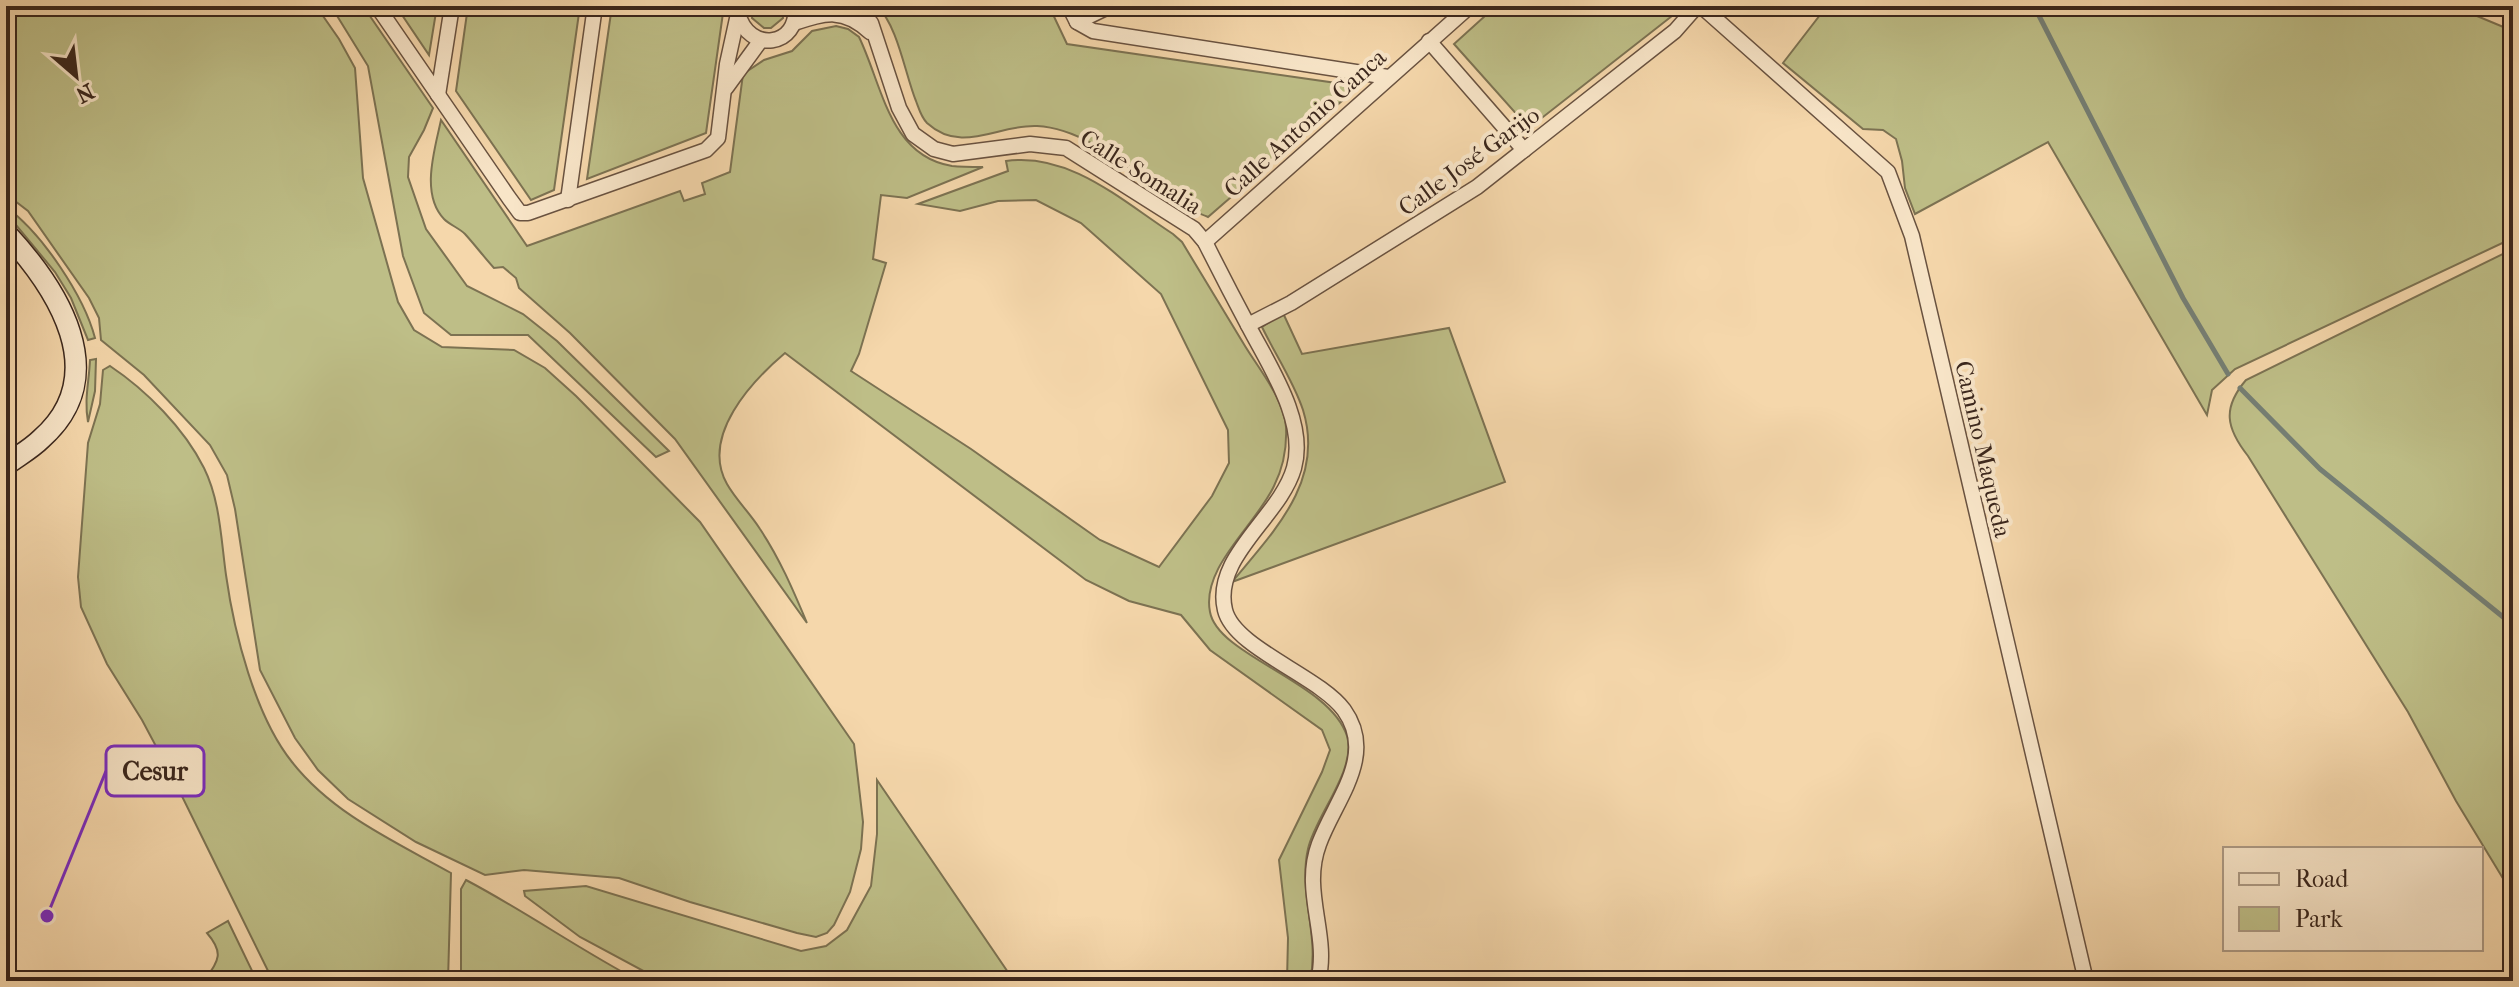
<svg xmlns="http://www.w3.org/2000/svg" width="2519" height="987" viewBox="0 0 2519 987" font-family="'IM FELL French Canon',serif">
	<rect width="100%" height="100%" fill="#f5d7ab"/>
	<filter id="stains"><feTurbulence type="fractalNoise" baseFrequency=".0025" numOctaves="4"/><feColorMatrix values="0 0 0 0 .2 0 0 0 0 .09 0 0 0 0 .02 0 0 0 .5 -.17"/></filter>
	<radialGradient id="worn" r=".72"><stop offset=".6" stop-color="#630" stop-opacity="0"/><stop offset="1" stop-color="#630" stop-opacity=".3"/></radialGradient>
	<g fill="#bebe87" stroke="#7c7252" stroke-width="2">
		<path d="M 6,6 L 316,6 L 339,39 L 355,68 L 363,178 L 398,302 L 414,330 L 442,347 L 514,350 L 545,368 L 576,396 L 700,522 L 854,744 L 863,822 L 861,849 L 850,892 L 834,925 L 827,933 L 816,937 L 797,933 L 690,902 L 619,878 L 524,870 L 485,875 L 416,842 L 348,799 L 318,770 L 295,738 L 260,670 L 235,509 L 227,475 L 210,445 L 144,375 L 101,340 L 99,318 L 89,298 L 28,211 L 6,194 Z"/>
		<path d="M 331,6 L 363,6 L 433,108 L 424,130 L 409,157 L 408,177 L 426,229 L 467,286 L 523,314 L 557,341 L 669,451 L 656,457 L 528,335 L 451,335 L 424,313 L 403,256 L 368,66 Z"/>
		<path d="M 396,6 L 437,6 L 429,55 Z"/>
		<path d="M 468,6 L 580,6 L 554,190 L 531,200 L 456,91 Z"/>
		<path d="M 612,6 L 724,6 L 706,133 L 587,179 Z"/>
		<path d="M 753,6 L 782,6 L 783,18 L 771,28 L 764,28 L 752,18 Z"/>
		<path d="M 877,6 L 1049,6 L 1067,44 L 1350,85 L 1351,93 L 1208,217 C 1199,213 1189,210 1180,205 C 1136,178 1092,129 1037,126 C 998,124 962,155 927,123 C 921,117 919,109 916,101 C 905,74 898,26 877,6 Z"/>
		<path d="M 1496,6 L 1668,6 L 1672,16 L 1529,128 L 1454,44 Z"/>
		<path d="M 1827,6 L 2453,6 L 2513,31 L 2513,238 L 2235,369 L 2212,390 L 2207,415 L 2048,142 L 1915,214 L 1905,188 L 1902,161 L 1896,139 L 1883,130 L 1863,129 L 1783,63 Z"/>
		<path d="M 836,26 L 848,29 L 859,37 C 882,84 889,156 952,166 C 962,167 973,167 983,167 L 907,198 L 881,195 L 873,259 L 886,263 L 859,354 L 851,371 L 971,449 L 1100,540 L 1159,567 L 1212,496 L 1229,463 L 1228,430 L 1161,294 L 1081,223 L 1036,200 L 998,201 L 960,211 L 918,204 L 1008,171 L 1006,161 C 1070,152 1122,201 1173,234 L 1182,242 C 1203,277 1224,311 1245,346 C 1259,369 1284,399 1286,427 C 1287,447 1283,468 1274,486 C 1256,525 1201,567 1210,612 C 1218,656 1330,682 1347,736 C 1357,770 1315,816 1308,849 C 1298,893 1320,936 1310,981 L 1287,981 L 1288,938 L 1279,860 L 1322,772 L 1330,750 L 1322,730 L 1210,650 L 1181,615 L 1129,601 L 1086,580 L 785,353 C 752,381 700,436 727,484 C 736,500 750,513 760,529 C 780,559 793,590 807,623 L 675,439 L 570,333 L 519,288 L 516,278 L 503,267 L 494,268 C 484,257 475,245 465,234 C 459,228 450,225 444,219 C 420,194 435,149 441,120 L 527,246 L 680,191 L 684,201 L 705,194 L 702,183 L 730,172 L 743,74 L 764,60 L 792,51 L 812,31 Z"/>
		<path d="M 6,207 C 42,233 84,296 95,338 L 88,340 L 71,298 L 55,272 L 6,213 Z"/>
		<path d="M 2513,249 L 2513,895 L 2456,801 L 2408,712 L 2248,456 C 2226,428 2222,408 2246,380 Z"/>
		<path d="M 1283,313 L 1302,354 L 1449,328 L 1505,482 L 1232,582 C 1274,531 1325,481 1303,410 C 1294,382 1275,354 1262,327 Z"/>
		<path d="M 96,359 L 95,391 L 88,422 C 84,399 89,383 90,360 Z"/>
		<path d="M 110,366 C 146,390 184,428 204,468 C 220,500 221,539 226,575 C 234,632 255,716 292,762 C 333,814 394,841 451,873 L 448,981 L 273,981 L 174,780 L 142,720 L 107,664 L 81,607 L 78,577 L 88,443 L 100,404 L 103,370 Z"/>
		<path d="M 877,780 L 1014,981 L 662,981 L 580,937 L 525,896 L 524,891 L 586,886 L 801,951 L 826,946 L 847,930 L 871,886 L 877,834 Z"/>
		<path d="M 466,880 C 525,911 580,950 639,981 L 461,981 L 461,889 Z"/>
		<path d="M 228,921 L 257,981 L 204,981 C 218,961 225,954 207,933 Z"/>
	</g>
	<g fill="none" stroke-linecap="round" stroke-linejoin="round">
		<g stroke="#757e73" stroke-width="5">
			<path d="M 2034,6 L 2183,298 L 2228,374"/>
			<path d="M 2240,388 L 2320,469 L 2513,625"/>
		</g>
		<g stroke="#695240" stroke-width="17">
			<g id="street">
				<path d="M 377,6 L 509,198 L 520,213 L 528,213 L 706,150 L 718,138 L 727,64 L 738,14"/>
				<path d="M 856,6 L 871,23 L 899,108 L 913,134 L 934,149 L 953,154 L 1030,144 L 1066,148 L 1194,229 L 1205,242 C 1219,270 1234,299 1249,327 C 1270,367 1307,422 1294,468 C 1280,517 1212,557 1225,610 C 1234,648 1319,676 1344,710 C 1377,756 1335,800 1319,844 C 1301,892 1330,935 1318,981"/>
				<path d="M 1069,6 L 1077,22 L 1093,31 L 1388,77"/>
				<path d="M 1701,6 L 1888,172 L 1912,236 L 2086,981"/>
				<path d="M 738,13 C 748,54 800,47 795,6"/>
				<path d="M 1077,22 L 1110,6"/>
				<path d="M 794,23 C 825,13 843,7 870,32"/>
				<path d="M 1429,41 L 1524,150"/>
				<path d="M 726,88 L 761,40"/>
				<path d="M 438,95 L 452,6"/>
				<path d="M 568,200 L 595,6"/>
				<path d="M 1205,242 L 1470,6"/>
				<path d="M 1248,325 L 1291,303 L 1477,187 L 1675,31 L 1697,6"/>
			</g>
		</g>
		<g stroke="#3a261c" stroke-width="23">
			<path id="secondary" d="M 6,233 C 57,288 114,375 41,439 C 31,449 18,456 6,465"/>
		</g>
		<use href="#street" stroke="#f8e5c8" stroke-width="14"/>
		<use href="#secondary" stroke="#f8e5c8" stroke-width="20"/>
	</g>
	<g text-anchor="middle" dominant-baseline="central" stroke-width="8" stroke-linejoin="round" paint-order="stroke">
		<g font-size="24" fill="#3a261c" stroke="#f8e5c8">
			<text transform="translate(1305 123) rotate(-42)">Calle Antonio Canca</text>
			<text transform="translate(1469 161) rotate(-36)">Calle José Garijo</text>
			<text transform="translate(1141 172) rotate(32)">Calle Somalia</text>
			<text transform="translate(1983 449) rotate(77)">Camino Maqueda</text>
		</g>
	</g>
	<path fill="none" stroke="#7b2cbf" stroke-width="3" d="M47 916L106 771"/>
	<circle fill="#7b2cbf" stroke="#f8e5c8" stroke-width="3" cx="47" cy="916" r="8"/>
	<rect fill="#f8e5c8" stroke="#7b2cbf" stroke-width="3" x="106" y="746" width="98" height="50" rx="8"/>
	<g font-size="26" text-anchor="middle" font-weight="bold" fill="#3a261c">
		<text x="155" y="780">Cesur</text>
	</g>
	<rect width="2519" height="987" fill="none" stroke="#f5d7ab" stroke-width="32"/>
	<rect x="8" y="8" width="2503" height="971" fill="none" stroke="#3a261c" stroke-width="4"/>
	<rect x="16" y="16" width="2487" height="955" fill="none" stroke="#3a261c" stroke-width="2"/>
	<rect x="2223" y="847" width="260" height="104" fill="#f8e5c8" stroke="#ac9983" stroke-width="2"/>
	<rect x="2239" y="873" width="40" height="12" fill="#f8e5c8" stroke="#ac9983" stroke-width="2"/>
	<text x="2295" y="887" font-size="24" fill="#3a261c">Road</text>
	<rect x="2239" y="907" width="40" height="24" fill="#bebe87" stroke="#ac9983" stroke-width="2"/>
	<text x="2295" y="927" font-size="24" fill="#3a261c">Park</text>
	<g transform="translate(76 76) rotate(152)" stroke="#f8e5c8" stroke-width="6" paint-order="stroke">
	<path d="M0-6L14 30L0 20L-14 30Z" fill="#3a261c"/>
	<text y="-12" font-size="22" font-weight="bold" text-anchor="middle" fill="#3a261c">N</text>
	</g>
	<rect width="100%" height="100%" filter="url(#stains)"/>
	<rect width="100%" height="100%" fill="url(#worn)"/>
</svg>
